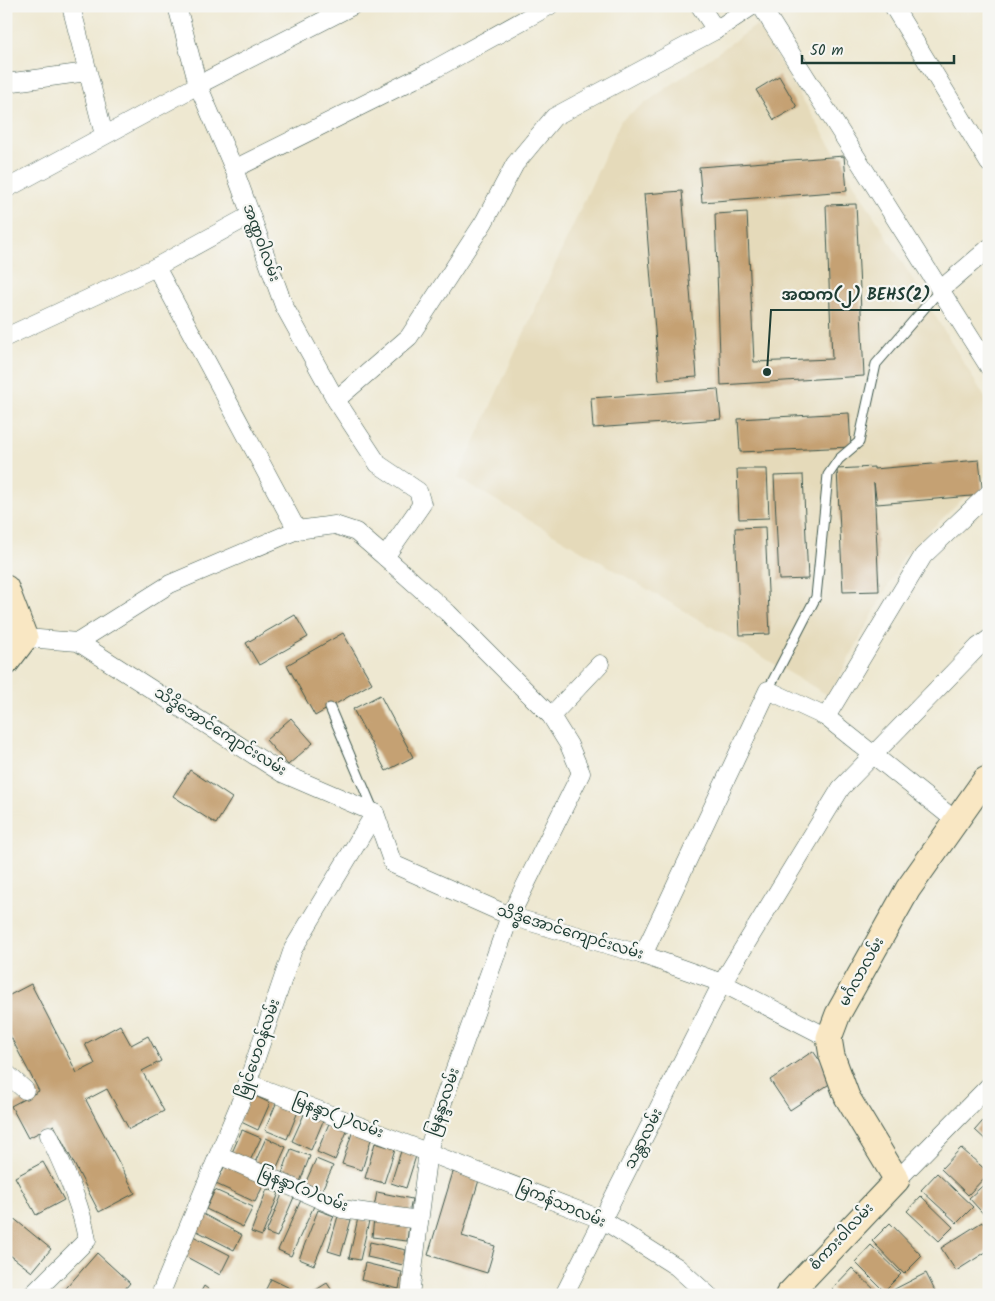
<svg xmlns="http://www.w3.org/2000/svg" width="995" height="1301" viewBox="0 0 995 1301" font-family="Kalam,'Noto Sans Myanmar',sans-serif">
	<rect width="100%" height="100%" fill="#f6f6f2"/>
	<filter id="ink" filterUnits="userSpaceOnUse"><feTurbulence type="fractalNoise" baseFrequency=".02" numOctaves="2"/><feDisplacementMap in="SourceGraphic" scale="10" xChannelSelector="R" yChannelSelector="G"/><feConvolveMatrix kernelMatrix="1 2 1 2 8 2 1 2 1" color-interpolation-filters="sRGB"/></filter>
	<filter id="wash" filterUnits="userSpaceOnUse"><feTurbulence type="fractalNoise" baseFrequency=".0096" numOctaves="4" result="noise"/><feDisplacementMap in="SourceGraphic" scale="20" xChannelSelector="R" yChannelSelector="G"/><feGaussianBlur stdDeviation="1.12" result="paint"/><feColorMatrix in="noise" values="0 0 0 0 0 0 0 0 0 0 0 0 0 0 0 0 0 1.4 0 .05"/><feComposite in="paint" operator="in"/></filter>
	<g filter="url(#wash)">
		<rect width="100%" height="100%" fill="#eee8d1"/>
		<path fill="#e5daba" d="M 757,25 L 989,404 L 989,473 L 904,556 L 829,696 L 458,478 L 621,120 Z"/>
		<g id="blocks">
			<g fill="#c5a173">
				<path d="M 779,76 L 797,107 L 774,120 L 756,90 Z"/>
				<path d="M 844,156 L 847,191 L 702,202 L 699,167 Z"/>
				<path d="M 682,191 L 697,377 L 659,380 L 644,194 Z"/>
				<path d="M 856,204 L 864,376 L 721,385 L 715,214 L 747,212 L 754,362 L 832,359 L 826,205 Z"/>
				<path d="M 718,389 L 721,419 L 593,428 L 591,398 Z"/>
				<path d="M 849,413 L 851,447 L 740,452 L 738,419 Z"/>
				<path d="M 979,460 L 983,495 L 877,504 L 874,483 L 879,591 L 843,592 L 837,469 L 874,467 L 874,469 Z"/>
				<path d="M 737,469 L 767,469 L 769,518 L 739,519 Z"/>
				<path d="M 803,475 L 808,579 L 779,580 L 774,476 Z"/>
				<path d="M 765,527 L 770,634 L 740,635 L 735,528 Z"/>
				<path d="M 295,615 L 308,637 L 259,665 L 246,643 Z"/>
				<path d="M 343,633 L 372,683 L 315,716 L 287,665 Z"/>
				<path d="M 380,695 L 413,757 L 386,771 L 353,709 Z"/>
				<path d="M 291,718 L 313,743 L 288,765 L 266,740 Z"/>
				<path d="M 190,770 L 232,798 L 216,824 L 173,796 Z"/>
				<path d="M 31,984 L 77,1073 L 95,1064 L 85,1044 L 120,1025 L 131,1045 L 148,1036 L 161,1061 L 142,1071 L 164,1111 L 129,1129 L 107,1089 L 86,1100 L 135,1193 L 99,1212 L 54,1125 L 28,1138 L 11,1106 L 39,1091 L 6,1028 L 6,997 Z"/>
				<path d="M 813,1051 L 834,1081 L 790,1110 L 770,1080 Z"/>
				<path d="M 251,1094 L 270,1103 L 258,1130 L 239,1121 Z"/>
				<path d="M 278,1099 L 299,1109 L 287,1139 L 265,1130 Z"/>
				<path d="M 306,1110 L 324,1119 L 311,1150 L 292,1141 Z"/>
				<path d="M 989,1114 L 989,1143 L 975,1130 Z"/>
				<path d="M 330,1121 L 348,1129 L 335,1160 L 317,1152 Z"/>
				<path d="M 242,1130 L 261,1138 L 248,1165 L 230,1157 Z"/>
				<path d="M 353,1130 L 372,1136 L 362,1170 L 342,1164 Z"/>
				<path d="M 266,1138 L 286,1147 L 272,1178 L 252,1169 Z"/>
				<path d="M 375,1143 L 395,1149 L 384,1183 L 365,1178 Z"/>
				<path d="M 961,1148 L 989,1173 L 968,1195 L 941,1169 Z"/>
				<path d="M 291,1149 L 310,1156 L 298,1187 L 280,1179 Z"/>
				<path d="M 401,1151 L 416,1156 L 406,1188 L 391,1183 Z"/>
				<path d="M 316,1159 L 333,1166 L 320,1194 L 304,1186 Z"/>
				<path d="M 43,1162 L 64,1200 L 36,1215 L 15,1177 Z"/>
				<path d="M 226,1163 L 265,1182 L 255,1202 L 216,1184 Z"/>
				<path d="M 453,1172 L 479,1180 L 462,1236 L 495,1246 L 487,1273 L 428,1255 Z"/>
				<path d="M 937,1173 L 973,1207 L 957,1223 L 921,1190 Z"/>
				<path d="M 989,1180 L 989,1220 L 969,1198 Z"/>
				<path d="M 267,1189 L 279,1193 L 262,1236 L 251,1232 Z"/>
				<path d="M 215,1190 L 253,1207 L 243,1227 L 206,1209 Z"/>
				<path d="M 283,1192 L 294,1197 L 277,1237 L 266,1233 Z"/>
				<path d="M 377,1192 L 412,1199 L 409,1214 L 374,1207 Z"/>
				<path d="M 921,1196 L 953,1227 L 939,1241 L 907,1211 Z"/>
				<path d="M 301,1200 L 314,1206 L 291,1256 L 278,1250 Z"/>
				<path d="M 318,1210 L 334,1216 L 314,1265 L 299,1259 Z"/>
				<path d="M 203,1214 L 242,1235 L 234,1250 L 195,1230 Z"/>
				<path d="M 338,1216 L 351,1220 L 341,1255 L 328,1251 Z"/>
				<path d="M 12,1217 L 51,1249 L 32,1272 L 6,1252 L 6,1224 Z"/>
				<path d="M 358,1218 L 369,1221 L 360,1260 L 349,1258 Z"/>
				<path d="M 374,1218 L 409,1223 L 407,1241 L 372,1237 Z"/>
				<path d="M 982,1222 L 989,1233 L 989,1250 L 956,1271 L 941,1248 Z"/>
				<path d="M 890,1223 L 922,1256 L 904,1274 L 872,1241 Z"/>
				<path d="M 191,1235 L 230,1255 L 220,1275 L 181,1254 Z"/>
				<path d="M 370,1242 L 406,1250 L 403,1265 L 367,1257 Z"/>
				<path d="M 871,1245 L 901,1274 L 884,1291 L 855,1262 Z"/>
				<path d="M 97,1253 L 130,1283 L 120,1295 L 60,1295 Z"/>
				<path d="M 365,1263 L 402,1272 L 399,1289 L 361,1280 Z"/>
				<path d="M 852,1268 L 880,1295 L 838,1295 L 832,1289 Z"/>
				<path d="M 926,1273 L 937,1295 L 888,1295 L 887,1293 Z"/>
				<path d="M 271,1279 L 292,1289 L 289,1295 L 263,1295 Z"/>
				<path d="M 327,1283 L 335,1295 L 308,1295 Z"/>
				<path d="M 204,1286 L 216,1295 L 199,1295 Z"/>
			</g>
		</g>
	</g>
	<g filter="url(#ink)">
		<use href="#blocks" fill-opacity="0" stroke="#3e574c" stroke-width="1"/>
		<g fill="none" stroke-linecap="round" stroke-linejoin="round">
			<g stroke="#3e574c" stroke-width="11">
				<g id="lane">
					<path d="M 768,690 L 816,597 L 828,475 L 839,459 L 859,442 L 876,364 L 940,290"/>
					<path d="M 330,708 L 374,812"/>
				</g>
			</g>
			<g stroke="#3e574c" stroke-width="19">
				<g id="street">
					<path d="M 71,6 L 104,135"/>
					<path d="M 177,6 L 198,85 L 234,169 L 284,306 L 336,400 L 378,464 L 418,491 L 422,504 L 385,557"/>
					<path d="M 700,6 L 716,30"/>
					<path d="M 761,6 L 989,367"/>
					<path d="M 893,6 L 989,163"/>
					<path d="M 6,83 L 87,72"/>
					<path d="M 234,169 L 433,70 L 549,6"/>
					<path d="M 6,189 L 198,85 L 352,6"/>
					<path d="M 156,267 L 297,530"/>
					<path d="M 940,290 L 989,248"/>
					<path d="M 6,337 L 156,267 L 251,215"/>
					<path d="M 336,400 L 409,337 L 484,222 L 515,164 L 554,117 L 716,30 L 752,6"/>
					<path d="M 25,638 L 78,642 L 282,773 L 375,813 L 393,864 L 510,916 L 643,955 L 722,983 L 829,1038"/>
					<path d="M 78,642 L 170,584 L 297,530 L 335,525 L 356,532 L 385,557 L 448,613 L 551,716 L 569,745 L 581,773 L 510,916 L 443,1102 L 428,1151 L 410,1295"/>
					<path d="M 551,716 L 600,664"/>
					<path d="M 826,717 L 923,556 L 989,493"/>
					<path d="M 643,955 L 768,690 L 826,717 L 956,821"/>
					<path d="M 6,1073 L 25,1090"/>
					<path d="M 248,1083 L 603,1220 L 677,1267 L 708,1295"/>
					<path d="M 219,1155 L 342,1209 L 419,1220"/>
					<path d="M 897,1180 L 989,1086"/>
					<path d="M 32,1295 L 87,1240 C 81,1203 64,1169 49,1135"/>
					<path d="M 160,1295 L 243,1096 L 293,949 L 375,813"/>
					<path d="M 564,1295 L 722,983 L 841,788 L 978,647 L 989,639"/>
				</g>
			</g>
			<g stroke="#3e574c" stroke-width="27">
				<g id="secondary">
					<path d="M 6,588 L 25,638 L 6,663"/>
					<path d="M 788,1295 L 897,1180 L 847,1097 L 832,1056 L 829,1038 L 838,1014 L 908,889 L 985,780 L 989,778"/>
				</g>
			</g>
			<use href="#lane" stroke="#fff" stroke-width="9"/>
			<use href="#street" stroke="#fff" stroke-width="18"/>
			<use href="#secondary" stroke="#f9e7c3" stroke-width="25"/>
		</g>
	</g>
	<g text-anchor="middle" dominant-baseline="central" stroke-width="4.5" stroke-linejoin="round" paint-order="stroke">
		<g font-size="15" fill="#1f3d34" stroke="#f6f6f2">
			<text transform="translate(261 243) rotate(70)">အဏ္ဏဝါလမ်း</text>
			<text transform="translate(220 732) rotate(32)">သိဒ္ဓိအောင်ကျောင်းလမ်း</text>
			<text transform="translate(570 933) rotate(17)">သိဒ္ဓိအောင်ကျောင်းလမ်း</text>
			<text transform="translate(862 972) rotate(-61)">မင်္ဂလာလမ်း</text>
			<text transform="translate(259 1049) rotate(-71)">မြိုင်ဟေဝန်လမ်း</text>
			<text transform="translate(444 1102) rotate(-71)">မြနန္ဒာလမ်း</text>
			<text transform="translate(338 1117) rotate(21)">မြနန္ဒာ(၂)လမ်း</text>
			<text transform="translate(644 1139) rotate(-63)">သန္တာလမ်း</text>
			<text transform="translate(303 1190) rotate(22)">မြနန္ဒာ(၁)လမ်း</text>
			<text transform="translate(561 1205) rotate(23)">မြကန်သာလမ်း</text>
			<text transform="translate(842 1237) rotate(-47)">စံကားဝါလမ်း</text>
		</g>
	</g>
	<path fill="none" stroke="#1f3d34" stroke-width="2" d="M767 372L771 310H940"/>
	<circle fill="#1f3d34" stroke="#f6f6f2" stroke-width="2" cx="767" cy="372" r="5"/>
	<g font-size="16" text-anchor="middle" font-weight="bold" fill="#1f3d34" stroke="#f6f6f2" stroke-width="4.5" stroke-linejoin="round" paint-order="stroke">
		<text x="856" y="300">အထက(၂) BEHS(2)</text>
	</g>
	<rect width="995" height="1301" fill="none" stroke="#f6f6f2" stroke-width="25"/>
	<path d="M802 55v8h152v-8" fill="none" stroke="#1f3d34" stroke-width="2.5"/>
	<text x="810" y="55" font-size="15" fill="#1f3d34" stroke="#f6f6f2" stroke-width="4" paint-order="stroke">50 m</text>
</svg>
